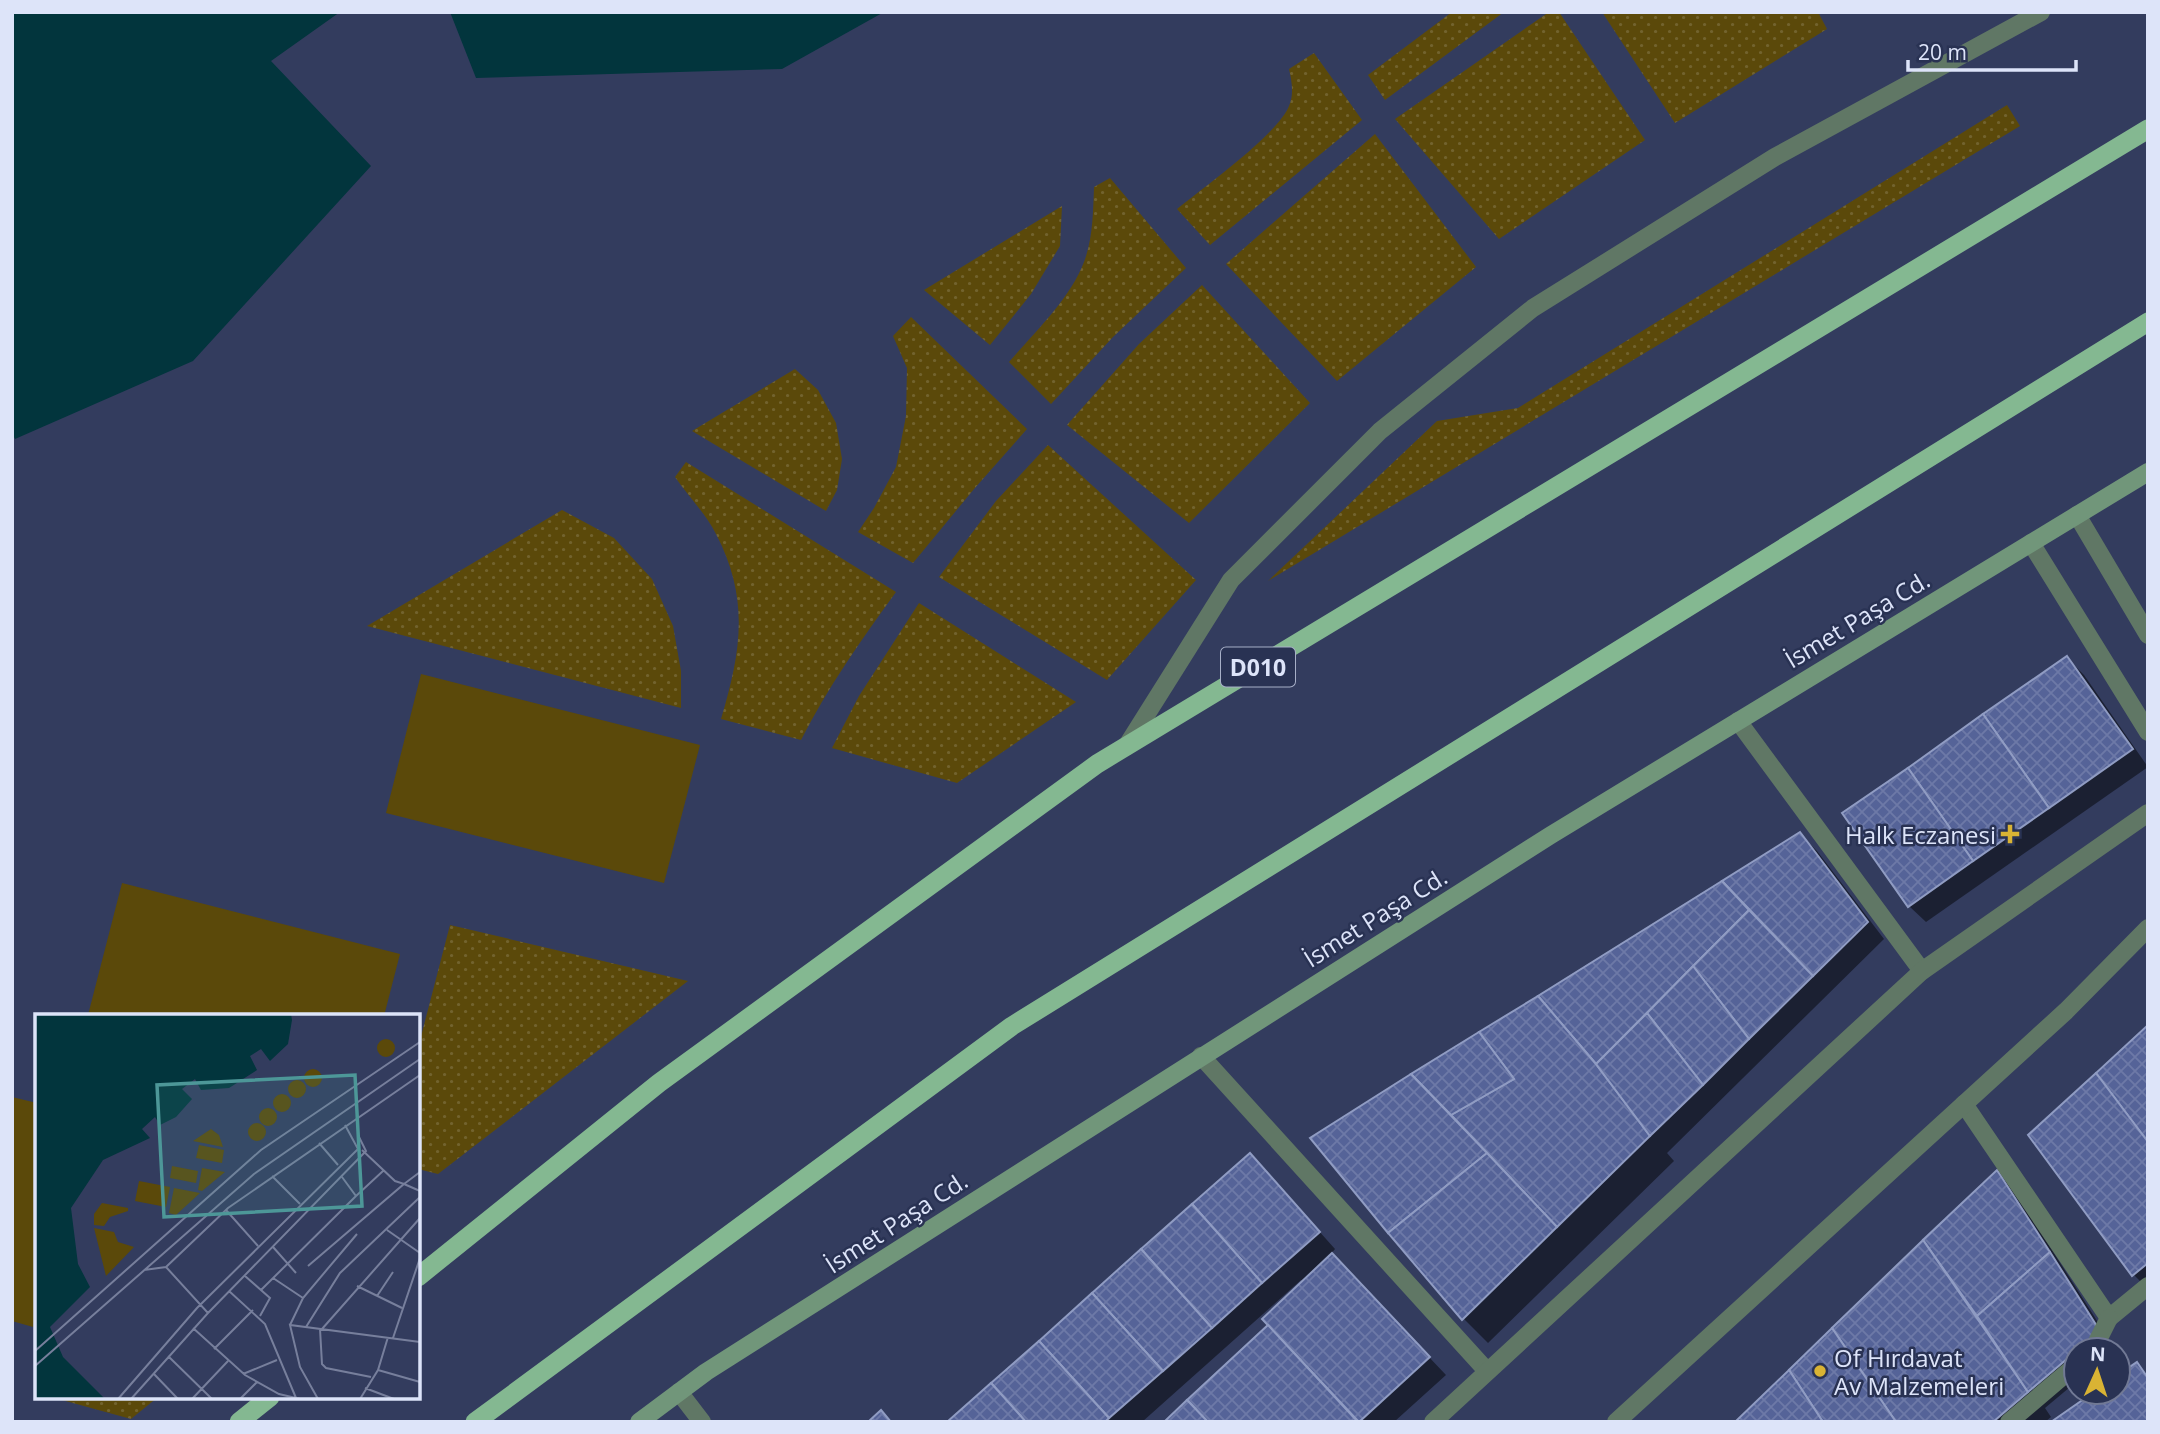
<svg xmlns="http://www.w3.org/2000/svg" width="2160" height="1434" viewBox="0 0 2160 1434" font-family="'Open Sans',sans-serif">
	<defs>
		<pattern id="grass-dots" width="8" height="8" patternUnits="userSpaceOnUse" patternTransform="scale(1.75)"><rect width="8" height="8" fill="#5b490a"/><path d="M2 2h.1M6 6h.1" fill="none" stroke="#72632e" stroke-width="1.8" stroke-linecap="round"/></pattern>
		<pattern id="building-cross-hatch" width="8" height="8" patternUnits="userSpaceOnUse" patternTransform="scale(1.75)"><rect width="8" height="8" fill="#556398"/><path d="M0 0l8 8M0 8l8-8" fill="none" stroke="#6d79a7"/></pattern>
	</defs>
	<rect width="100%" height="100%" fill="#333c5e"/>
	<g fill="url(#grass-dots)">
		<path d="M 1452,12 L 1504,12 L 1385,100 L 1368,75 Z"/>
		<path d="M 1549,12 L 1559,12 L 1645,140 L 1499,239 L 1395,119 Z"/>
		<path d="M 1602,12 L 1818,12 L 1827,29 L 1675,123 Z"/>
		<path d="M 1314,53 L 1362,120 L 1210,245 L 1177,209 C 1204,187 1278,134 1289,106 C 1294,95 1292,81 1289,69 Z"/>
		<path d="M 2007,105 L 2020,126 L 1268,581 L 1437,421 L 1518,408 Z"/>
		<path d="M 1375,134 L 1476,267 L 1337,381 L 1226,264 Z"/>
		<path d="M 1110,178 L 1186,268 L 1113,337 L 1051,404 L 1009,362 C 1034,333 1070,299 1084,262 C 1093,238 1093,213 1094,187 Z"/>
		<path d="M 1062,206 L 1060,246 L 1031,294 L 990,345 L 924,290 Z"/>
		<path d="M 1202,285 L 1310,403 L 1189,523 L 1067,425 L 1139,344 Z"/>
		<path d="M 911,317 L 1027,429 L 974,489 L 913,563 L 858,532 L 874,508 L 896,467 L 906,416 L 907,368 L 893,336 Z"/>
		<path d="M 795,369 L 818,390 L 836,423 L 842,459 L 837,490 L 826,511 L 692,431 Z"/>
		<path d="M 1048,445 L 1196,580 L 1107,680 L 939,577 L 996,501 Z"/>
		<path d="M 686,462 L 896,592 C 861,640 828,687 801,740 L 721,719 C 741,652 750,599 716,534 C 706,514 688,496 675,477 Z"/>
		<path d="M 562,510 L 614,538 L 652,579 L 673,626 L 681,671 L 681,708 L 367,626 Z"/>
		<path d="M 919,603 L 1076,702 L 957,783 L 832,748 L 859,696 Z"/>
		<path d="M 450,925 L 688,981 L 438,1174 L 418,1169 L 418,1048 Z"/>
		<path d="M 63,1397 L 158,1397 L 131,1419 L 62,1400 Z"/>
	</g>
	<g fill="#5b490a">
		<path d="M 421,674 L 700,745 L 664,883 L 386,813 Z"/>
		<path d="M 122,883 L 400,954 L 384,1016 L 88,1015 Z"/>
		<path d="M 12,1097 L 37,1103 L 37,1310 L 33,1327 L 12,1321 Z"/>
	</g>
	<g fill="#02353d">
		<path d="M 12,12 L 340,12 L 271,61 L 371,166 L 193,361 L 15,439 L 12,433 Z"/>
		<path d="M 450,12 L 884,12 L 782,69 L 476,78 Z"/>
	</g>
	<g fill="#0007">
		<path d="M 2067,658 L 2084,675 L 2148,767 L 1926,922 L 1909,906 Z"/>
		<path d="M 1800,834 L 1817,851 L 1884,939 L 1667,1153 L 1674,1161 L 1488,1343 L 1464,1319 L 1313,1138 Z"/>
		<path d="M 2148,1027 L 2148,1289 L 2134,1275 L 2030,1135 Z"/>
		<path d="M 1266,1172 L 1335,1249 L 1331,1254 L 1446,1375 L 1394,1422 L 1167,1422 L 1270,1325 L 1304,1282 L 1301,1280 L 1142,1422 L 950,1422 Z"/>
		<path d="M 1997,1172 L 2013,1189 L 2115,1349 L 2076,1350 L 2076,1382 L 2045,1408 L 2051,1417 L 2045,1422 L 1738,1422 Z"/>
	</g>
	<g fill="url(#building-cross-hatch)" stroke="#909cc3" stroke-width="2">
		<path d="M 2067,656 L 2133,749 L 2049,808 L 1983,714 Z"/>
		<path d="M 1983,714 L 2049,808 L 1973,861 L 1908,768 Z"/>
		<path d="M 1908,768 L 1973,861 L 1908,907 L 1842,813 Z"/>
		<path d="M 1800,832 L 1868,922 L 1813,976 L 1722,881 Z"/>
		<path d="M 1722,881 L 1749,910 L 1596,1064 L 1538,996 Z"/>
		<path d="M 1749,910 L 1813,976 L 1749,1039 L 1693,966 Z"/>
		<path d="M 1693,966 L 1749,1039 L 1703,1085 L 1647,1013 Z"/>
		<path d="M 1538,996 L 1596,1064 L 1650,1136 L 1557,1227 L 1451,1115 L 1514,1079 L 1479,1032 Z"/>
		<path d="M 1647,1013 L 1703,1085 L 1650,1136 L 1596,1064 Z"/>
		<path d="M 2148,1025 L 2148,1142 L 2096,1073 Z"/>
		<path d="M 1479,1032 L 1514,1079 L 1451,1115 L 1411,1074 Z"/>
		<path d="M 2096,1073 L 2148,1142 L 2148,1263 L 2132,1276 L 2028,1135 Z"/>
		<path d="M 1411,1074 L 1487,1153 L 1388,1233 L 1310,1138 Z"/>
		<path d="M 1250,1153 L 1320,1232 L 1262,1283 L 1192,1204 Z"/>
		<path d="M 1487,1153 L 1557,1227 L 1462,1320 L 1388,1233 Z"/>
		<path d="M 1997,1170 L 2050,1252 L 1977,1316 L 1923,1240 Z"/>
		<path d="M 1192,1204 L 1262,1283 L 1212,1328 L 1141,1249 Z"/>
		<path d="M 1923,1240 L 2028,1392 L 1993,1422 L 1896,1422 L 1832,1328 Z"/>
		<path d="M 1141,1249 L 1212,1328 L 1163,1371 L 1092,1293 Z"/>
		<path d="M 2050,1252 L 2100,1331 L 2028,1392 L 1977,1316 Z"/>
		<path d="M 1332,1253 L 1430,1357 L 1359,1422 L 1262,1319 Z"/>
		<path d="M 1092,1293 L 1163,1371 L 1109,1418 L 1039,1341 Z"/>
		<path d="M 1268,1325 L 1358,1422 L 1208,1422 L 1187,1400 Z"/>
		<path d="M 1832,1328 L 1896,1422 L 1823,1422 L 1789,1370 Z"/>
		<path d="M 1039,1341 L 1109,1418 L 1105,1422 L 1026,1422 L 991,1383 Z"/>
		<path d="M 2137,1362 L 2148,1378 L 2148,1422 L 2051,1422 L 2094,1392 L 2118,1392 L 2118,1375 Z"/>
		<path d="M 1789,1370 L 1823,1422 L 1735,1422 Z"/>
		<path d="M 991,1383 L 1026,1422 L 947,1422 Z"/>
		<path d="M 1187,1400 L 1208,1422 L 1164,1422 Z"/>
		<path d="M 881,1410 L 891,1422 L 868,1422 Z"/>
	</g>
	<g fill="none" stroke-linecap="round" stroke-linejoin="round">
		<path stroke="#607765" stroke-width="18" d="M 1126,747 L 1231,580 L 1380,431 L 1533,308 L 1775,157 L 2041,12"/>
		<g stroke="#607765" stroke-width="18">
			<path d="M 1738,721 L 1922,971"/>
			<path d="M 1201,1056 L 1487,1371"/>
			<path d="M 1964,1104 L 2109,1318 L 2148,1286"/>
			<path d="M 2093,1350 L 2109,1318"/>
			<path d="M 679,1392 L 702,1422"/>
			<path d="M 2009,1422 L 2076,1365"/>
		</g>
		<g stroke="#607765" stroke-width="18">
			<path d="M 2077,515 L 2148,635"/>
			<path d="M 2031,543 L 2148,732"/>
			<path d="M 1433,1422 L 1922,971 L 2148,813"/>
			<path d="M 1616,1422 L 2066,1011 L 2148,928"/>
		</g>
		<path stroke="#71967a" stroke-width="18" d="M 639,1422 L 706,1372 L 1551,835 L 2148,472"/>
		<g stroke="#84b891" stroke-width="19">
			<path d="M 418,1277 L 659,1083 L 1097,764 L 2148,129"/>
			<path d="M 239,1422 L 270,1397"/>
			<path d="M 475,1422 L 1012,1026 L 2148,322"/>
		</g>
	</g>
	<g fill="#d9b334" stroke="#293253" stroke-width="2.5">
		<path d="M2006.5 823.5h7v7h7v7h-7v7h-7v-7h-7v-7h7z"/>
		<circle cx="1820" cy="1371" r="7"/>
	</g>
	<g text-anchor="middle" dominant-baseline="central" stroke-width="5" stroke-linejoin="round" paint-order="stroke">
		<rect fill="#293253" stroke="#a7afc7" stroke-width="2" x="1221" y="647.5" width="74" height="39" rx="5"/>
		<g font-size="23" font-weight="bold" fill="#dde4f9">
			<text x="1258" y="667">D010</text>
		</g>
		<g font-size="24" fill="#dde4f9" stroke="#293253">
			<text transform="translate(1857 619) rotate(-31)">İsmet Paşa Cd.</text>
			<text transform="translate(1375 917) rotate(-32)">İsmet Paşa Cd.</text>
			<text transform="translate(896 1222) rotate(-33)">İsmet Paşa Cd.</text>
		</g>
		<g font-size="24" fill="#dde4f9" stroke="#293253" text-anchor="end">
			<text x="1996" y="834">Halk Eczanesi</text>
			<text x="1834" y="1357" text-anchor="start">Of Hırdavat<tspan x="1834" dy="28">Av Malzemeleri</tspan></text>
		</g>
	</g>
	<g transform="translate(35 1014)">
		<rect width="385" height="385" fill="#333c5e"/>
		<path d="M342 34a9 9 0 1 1 18 0a9 9 0 1 1-18 0ZM269 64a9 9 0 1 1 18 0a9 9 0 1 1-18 0ZM253 75a9 9 0 1 1 18 0a9 9 0 1 1-18 0ZM238 89a9 9 0 1 1 18 0a9 9 0 1 1-18 0ZM224 103a9 9 0 1 1 18 0a9 9 0 1 1-18 0ZM213 118a9 9 0 1 1 18 0a9 9 0 1 1-18 0ZM 176,115 L 184,121 L 188,133 L 158,127 ZM 167,154 L 190,158 L 167,177 L 163,176 ZM 139,174 L 165,179 L 141,201 L 134,199 ZM 67,189 L 93,194 L 93,197 L 75,203 L 69,212 L 59,211 L 59,200 ZM 59,214 L 79,218 L 83,228 L 99,233 L 71,262 Z" fill="#5b490a"/>
		<path d="M 164,131 L 189,136 L 187,149 L 161,144 ZM 137,152 L 163,157 L 161,169 L 135,164 ZM 104,167 L 135,173 L 131,193 L 100,187 Z" fill="#5b490a"/>
		<path d="M 0,0 L 256,0 L 257,6 L 253,30 L 235,47 L 226,35 L 215,42 L 222,56 L 194,74 L 166,76 L 160,65 L 147,75 L 157,85 L 141,103 L 125,111 L 120,103 L 107,115 L 115,124 L 68,146 L 36,194 L 43,250 L 55,273 L 15,313 L 28,343 L 70,385 L 0,384 Z" fill="#02353d"/>
		<path fill="none" stroke="#777f9c" stroke-width="2" d="M 284,129 L 303,151M 327,136 L 360,167 L 369,170 L 385,158M 237,162 L 265,190M 307,163 L 321,182 L 348,157M 191,196 L 223,232M 352,216 L 385,239M 238,233 L 261,259M 273,252 L 369,170 L 385,177M 109,256 L 131,253 L 193,194 L 385,61M 210,262 L 235,284 L 225,302M 238,264 L 268,284M 322,272 L 367,294M 226,276 L 321,182M 194,277 L 230,310 L 261,384M 342,282 L 358,258M 173,299 L 331,137 L 323,121M 255,311 L 268,284 L 322,220M 271,313 L 305,259 L 385,183M 158,314 L 210,361 L 244,380 L 265,385M 285,315 L 287,350 L 291,354 L 336,363M 287,315 L 385,204M 358,324 L 385,244M 179,335 L 218,296M 0,337 L 226,136 L 385,28M 133,342 L 177,385M 0,352 L 219,160 L 385,45M 343,356 L 385,368M 118,359 L 143,385M 208,360 L 242,346M 330,374 L 359,385M 83,385 L 162,294 L 323,135 L 310,111M 96,385 L 173,299 L 131,253M 157,385 L 193,347M 205,385 L 222,368M 283,385 L 265,353 L 255,311 L 385,328M 325,385 L 343,356 L 353,323"/>
		<path fill="#4d9798" fill-opacity="0.15" stroke="#4d9798" stroke-width="3.5" d="M 320,61 L 327,192 L 129,203 L 122,71 Z"/>
		<rect width="385" height="385" fill="none" stroke="#dde4f9" stroke-width="3.5"/>
	</g>
	<rect width="2160" height="1434" fill="none" stroke="#dde4f9" stroke-width="28"/>
	<g transform="translate(2097 1371) rotate(3)"><circle r="33" fill="#293253" stroke="#717995" stroke-width="2"/>
	<path d="M0-5L12 26L0 18L-12 26Z" fill="#d9b334"/>
	<text y="-10" font-size="19" font-weight="bold" text-anchor="middle" fill="#dde4f9">N</text>
	</g>
	<path d="M1908 60v10h168v-10" fill="none" stroke="#dde4f9" stroke-width="3.5"/>
	<text x="1918" y="60" font-size="21" fill="#dde4f9" stroke="#293253" stroke-width="5" paint-order="stroke">20 m</text>
</svg>
